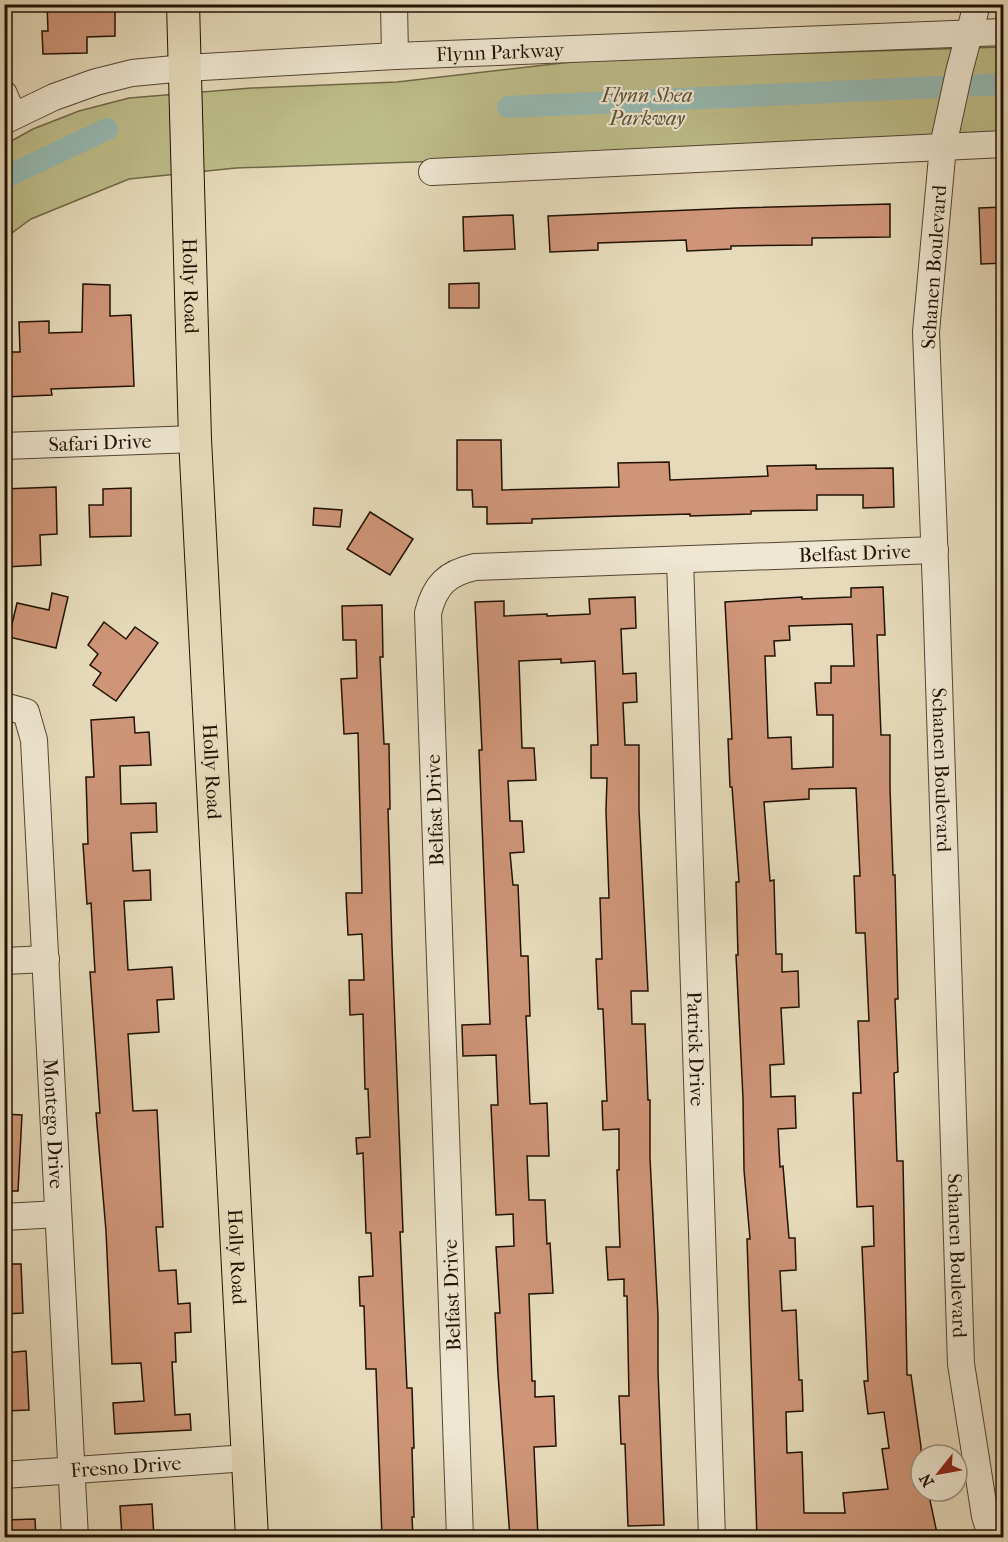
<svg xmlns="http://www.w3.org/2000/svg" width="1008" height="1542" viewBox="0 0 1008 1542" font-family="'IM FELL French Canon',serif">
	<rect width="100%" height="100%" fill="#e6daba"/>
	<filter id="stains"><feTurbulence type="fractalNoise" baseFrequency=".00333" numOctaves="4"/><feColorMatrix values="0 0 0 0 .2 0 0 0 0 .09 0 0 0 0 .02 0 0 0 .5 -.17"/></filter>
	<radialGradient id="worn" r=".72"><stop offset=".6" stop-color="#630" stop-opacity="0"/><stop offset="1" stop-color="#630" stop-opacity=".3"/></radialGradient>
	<path fill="#bdbd8a" stroke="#706847" stroke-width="1.5" d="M 1003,47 L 1003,142 L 236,168 L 129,179 L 31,219 L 5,238 L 4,145 L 33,129 L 79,111 L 129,98 L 251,88 L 397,82 L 589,60 Z"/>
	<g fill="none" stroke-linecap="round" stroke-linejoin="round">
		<g stroke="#96bab3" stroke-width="22">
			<path d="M 508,107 L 1004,84"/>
			<path d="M 4,178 L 107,129"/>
		</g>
	</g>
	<g fill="#ce9578" stroke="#221204" stroke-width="1.5" fill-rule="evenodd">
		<path d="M 47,4 L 115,4 L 115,36 L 87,37 L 87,53 L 43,54 L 42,31 L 48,31 Z"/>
		<path d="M 890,204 L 890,237 L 812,238 L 812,245 L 731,246 L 731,249 L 687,251 L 686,240 L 598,243 L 598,250 L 550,252 L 548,216 L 737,208 Z"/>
		<path d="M 1004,207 L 1004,263 L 981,264 L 979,208 Z"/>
		<path d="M 513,215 L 515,249 L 464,251 L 463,217 Z"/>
		<path d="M 479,283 L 479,308 L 449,308 L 449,284 Z"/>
		<path d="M 83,284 L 110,285 L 110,316 L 131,315 L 134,386 L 51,389 L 52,395 L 4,397 L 4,352 L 20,352 L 19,322 L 49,321 L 49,333 L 82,332 Z"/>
		<path d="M 457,440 L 501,440 L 502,490 L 619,487 L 618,463 L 669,462 L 670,480 L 768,476 L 767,466 L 816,465 L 816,469 L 893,468 L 894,507 L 863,508 L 863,495 L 817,495 L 817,510 L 751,511 L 751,514 L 690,516 L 690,514 L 621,516 L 532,519 L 532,523 L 487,524 L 487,507 L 473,507 L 472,490 L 457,490 Z"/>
		<path d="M 56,487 L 57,534 L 40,535 L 41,565 L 6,567 L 4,489 Z"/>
		<path d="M 131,488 L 131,536 L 90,537 L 89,505 L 103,505 L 103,489 Z"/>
		<path d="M 314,508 L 342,510 L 340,527 L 313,525 Z"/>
		<path d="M 370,512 L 413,539 L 390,575 L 347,549 Z"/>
		<path d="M 883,587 L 885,635 L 877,635 L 881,735 L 890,735 L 890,788 L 893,875 L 895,875 L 898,999 L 895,999 L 898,1072 L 894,1073 L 897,1161 L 903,1161 L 907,1375 L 911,1375 L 921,1447 L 921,1491 L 928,1491 L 938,1538 L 757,1538 L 747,1239 L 750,1239 L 744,1170 L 743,1098 L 736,955 L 738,955 L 736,882 L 739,882 L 732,787 L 730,787 L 728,739 L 732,739 L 725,602 L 802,597 L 802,599 L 851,597 L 851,588 ZM 852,624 L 854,666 L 831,666 L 831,683 L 815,683 L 817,715 L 833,715 L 833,767 L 792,769 L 791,737 L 768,738 L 765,656 L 775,656 L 774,641 L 790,640 L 789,626 ZM 856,788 L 860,876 L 854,876 L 856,933 L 865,933 L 869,1021 L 858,1021 L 861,1093 L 853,1093 L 857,1207 L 873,1206 L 874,1246 L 862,1247 L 868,1381 L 864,1381 L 868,1414 L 884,1412 L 889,1448 L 882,1449 L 888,1489 L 843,1493 L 845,1513 L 804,1513 L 802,1452 L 787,1453 L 786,1412 L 803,1411 L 802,1380 L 799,1380 L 796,1310 L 782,1311 L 780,1271 L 796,1270 L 795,1238 L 789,1238 L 783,1166 L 780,1167 L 778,1129 L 796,1128 L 795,1096 L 771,1097 L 770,1065 L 784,1064 L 781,1008 L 799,1007 L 798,971 L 782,972 L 782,954 L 776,954 L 774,880 L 770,881 L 764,802 L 809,799 L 809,789 Z"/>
		<path d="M 52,593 L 68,597 L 56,648 L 9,637 L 17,603 L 49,610 Z"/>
		<path d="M 635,597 L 636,628 L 621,629 L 623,674 L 636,673 L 637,702 L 623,703 L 625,745 L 639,745 L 639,810 L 648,991 L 631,991 L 632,1024 L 645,1024 L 648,1100 L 650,1100 L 650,1158 L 658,1315 L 658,1372 L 664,1525 L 628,1526 L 625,1444 L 621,1444 L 619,1396 L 629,1396 L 627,1296 L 624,1296 L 624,1279 L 608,1280 L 606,1247 L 620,1247 L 617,1170 L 619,1170 L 619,1129 L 603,1130 L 602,1101 L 607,1101 L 603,1009 L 598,1009 L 596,959 L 602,959 L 600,898 L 609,898 L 606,811 L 607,778 L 591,778 L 591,745 L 598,745 L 595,661 L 561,663 L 561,659 L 519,661 L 522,748 L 534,748 L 536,780 L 508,781 L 510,821 L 522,821 L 524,852 L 510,853 L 513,885 L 518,885 L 521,956 L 528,956 L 530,1016 L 526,1016 L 530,1104 L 547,1103 L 549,1156 L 527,1156 L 529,1200 L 545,1200 L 547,1244 L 550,1243 L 553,1293 L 529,1294 L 532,1381 L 535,1381 L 535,1397 L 554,1396 L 556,1446 L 534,1447 L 538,1538 L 510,1538 L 498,1374 L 495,1313 L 500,1313 L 496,1247 L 514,1246 L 513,1214 L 496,1215 L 491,1105 L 498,1105 L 496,1055 L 463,1056 L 462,1025 L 490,1024 L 479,750 L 482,750 L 475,602 L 504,601 L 504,616 L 547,614 L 547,616 L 590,614 L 589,599 Z"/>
		<path d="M 382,605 L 383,657 L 380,657 L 384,744 L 389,744 L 390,809 L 388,809 L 392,947 L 403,1232 L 400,1232 L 407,1388 L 412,1388 L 414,1448 L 412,1448 L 414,1517 L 412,1517 L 413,1538 L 382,1538 L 376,1369 L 366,1369 L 364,1306 L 360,1306 L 359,1277 L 373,1276 L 371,1233 L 366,1233 L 363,1153 L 357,1154 L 356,1138 L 370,1137 L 368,1089 L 365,1089 L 363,1014 L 350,1015 L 349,980 L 364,980 L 362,934 L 348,935 L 346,893 L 362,893 L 358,733 L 344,734 L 341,679 L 357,678 L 356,640 L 343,640 L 342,606 Z"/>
		<path d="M 104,622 L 126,639 L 135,627 L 158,643 L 116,701 L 93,685 L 101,673 L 90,665 L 98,654 L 88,645 Z"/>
		<path d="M 134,717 L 135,733 L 149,732 L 151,765 L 120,766 L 121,804 L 156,803 L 157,832 L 131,833 L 133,871 L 150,870 L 151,900 L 124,901 L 128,970 L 172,967 L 174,999 L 157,1000 L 159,1032 L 128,1034 L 133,1111 L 157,1110 L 163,1227 L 156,1227 L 159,1271 L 176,1270 L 178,1304 L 190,1303 L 191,1332 L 175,1333 L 176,1362 L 172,1362 L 175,1415 L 190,1414 L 191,1430 L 115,1434 L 113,1403 L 144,1401 L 141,1363 L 112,1364 L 106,1231 L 96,1113 L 100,1113 L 90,972 L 95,972 L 91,903 L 87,904 L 83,844 L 88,844 L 86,777 L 94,777 L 91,720 Z"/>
		<path d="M 4,1114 L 22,1115 L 18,1191 L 4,1191 Z"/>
		<path d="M 4,1264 L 21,1264 L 23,1313 L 4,1314 Z"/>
		<path d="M 26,1351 L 29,1410 L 4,1411 L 4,1353 Z"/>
		<path d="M 152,1504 L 154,1538 L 122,1538 L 120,1506 Z"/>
		<path d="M 35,1519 L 36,1538 L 4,1538 L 4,1520 Z"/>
	</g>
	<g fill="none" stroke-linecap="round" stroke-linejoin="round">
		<g stroke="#534432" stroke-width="28">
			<g id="minor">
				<path d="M 394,4 L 395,56"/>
				<path id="s1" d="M 977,4 L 959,72 L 943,146 L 926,332 L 936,590 L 961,1364 L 985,1516 L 992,1538"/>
				<path d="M 4,94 L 13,116"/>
				<path id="s2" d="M 4,121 L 54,97 L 96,82 L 132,73 L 185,68 L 395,56 L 1004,32"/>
				<path d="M 432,172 L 1004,144"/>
				<path id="s3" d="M 4,446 L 195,439"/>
				<path id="s4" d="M 680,560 L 712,1538"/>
				<path id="s5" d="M 4,706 L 26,712 L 34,740 L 75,1538"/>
				<path d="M 4,961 L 46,959"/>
				<path d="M 4,1217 L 58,1214"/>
				<path id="s6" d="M 4,1475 L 247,1458"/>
				<path id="s7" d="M 460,1538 L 428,613 C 435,585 447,573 475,567 L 935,550"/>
			</g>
		</g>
		<g stroke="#221204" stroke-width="34">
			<g id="major">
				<path id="s8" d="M 183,4 L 195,439 L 252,1538"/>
			</g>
		</g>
		<use href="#minor" stroke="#efe7d2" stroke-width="26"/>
		<use href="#major" stroke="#e6daba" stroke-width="32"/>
	</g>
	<g text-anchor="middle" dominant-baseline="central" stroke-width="4.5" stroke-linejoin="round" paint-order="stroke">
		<g font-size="20" fill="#221204" stroke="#efe7d2">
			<text stroke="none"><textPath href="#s2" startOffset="506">Flynn Parkway</textPath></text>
			<text transform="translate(934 267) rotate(-86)">Schanen Boulevard</text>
			<text stroke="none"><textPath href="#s8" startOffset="282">Holly Road</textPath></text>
			<text stroke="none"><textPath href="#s3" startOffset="96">Safari Drive</textPath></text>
			<text stroke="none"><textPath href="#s7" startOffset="1376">Belfast Drive</textPath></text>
			<text stroke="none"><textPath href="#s1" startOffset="771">Schanen Boulevard</textPath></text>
			<text stroke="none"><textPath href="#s8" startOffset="768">Holly Road</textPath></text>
			<text transform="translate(435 810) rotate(-92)">Belfast Drive</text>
			<text stroke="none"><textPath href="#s4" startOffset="489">Patrick Drive</textPath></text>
			<text stroke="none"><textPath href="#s5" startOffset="436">Montego Drive</textPath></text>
			<text stroke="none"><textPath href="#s1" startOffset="1257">Schanen Boulevard</textPath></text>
			<text stroke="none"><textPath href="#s8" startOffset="1254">Holly Road</textPath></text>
			<text transform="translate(452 1295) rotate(-92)">Belfast Drive</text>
			<text stroke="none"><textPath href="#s6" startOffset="122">Fresno Drive</textPath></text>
		</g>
		<g font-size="20" font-style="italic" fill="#584e33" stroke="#efe7d2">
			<text x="647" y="95">Flynn Shea<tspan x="647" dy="23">Parkway</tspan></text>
		</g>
	</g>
	<rect width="1008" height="1542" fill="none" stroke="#e6daba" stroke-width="24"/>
	<rect x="6" y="6" width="996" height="1530" fill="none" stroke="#221204" stroke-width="3"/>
	<rect x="12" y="12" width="984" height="1518" fill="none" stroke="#221204" stroke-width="1.5"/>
	<g transform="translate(939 1473) rotate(239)"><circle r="28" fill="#efe7d2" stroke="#9d9280" stroke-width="1.5"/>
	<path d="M0-4.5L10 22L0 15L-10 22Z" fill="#8f2418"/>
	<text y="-9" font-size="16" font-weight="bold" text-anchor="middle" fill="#221204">N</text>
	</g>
	<rect width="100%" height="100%" filter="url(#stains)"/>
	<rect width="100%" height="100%" fill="url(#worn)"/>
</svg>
